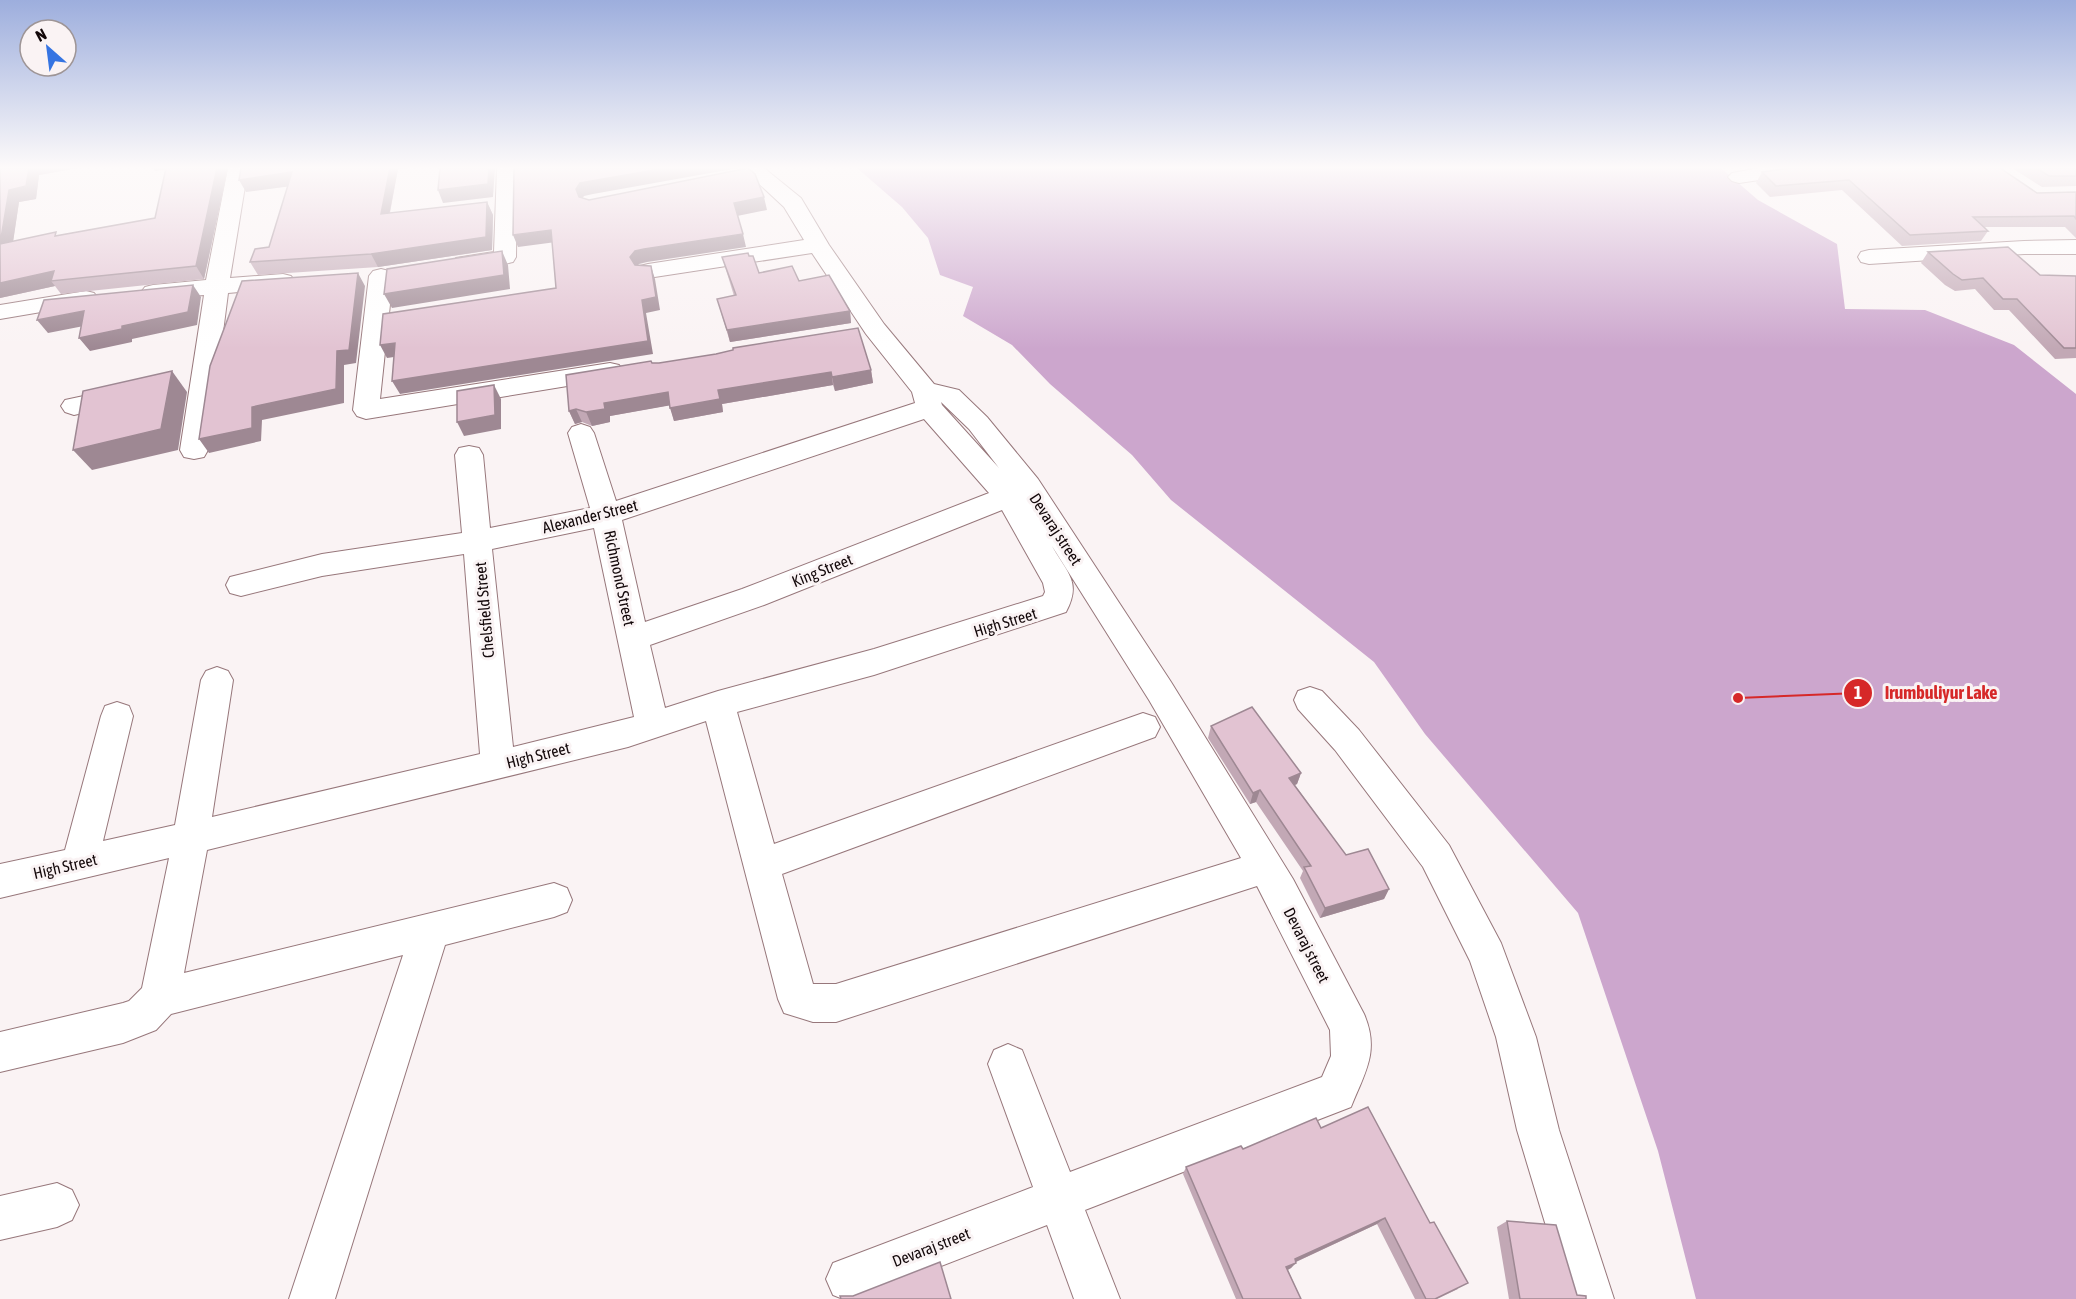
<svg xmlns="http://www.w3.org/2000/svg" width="2076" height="1299" viewBox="0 0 2076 1299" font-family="'Asap Condensed',sans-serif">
	<rect width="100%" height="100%" fill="#faf3f4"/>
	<path fill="#cca6cd" d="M 857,168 L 1721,168 L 1758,200 L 1837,244 L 1845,309 L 1925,310 L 2014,345 L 2076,394 L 2076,1299 L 1696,1299 L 1658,1151 L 1578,913 L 1425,734 L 1374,662 L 1171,500 L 1132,455 L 1050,384 L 1012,345 L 963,316 L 973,287 L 940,275 L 928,238 L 902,207 Z"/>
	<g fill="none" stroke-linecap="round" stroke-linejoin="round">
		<g stroke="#97777b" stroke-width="2">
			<g id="minor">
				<path d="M 228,168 L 248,168 L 230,278 L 283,274 L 291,276 L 295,281 L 291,286 L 283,288 L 228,293 L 208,450 L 204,457 L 194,459 L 184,457 L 180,450 L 204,295 L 153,299 L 145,297 L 141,292 L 145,287 L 153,285 L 206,280 Z"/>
				<path d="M 497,168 L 517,168 L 516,257 L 513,262 C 496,266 473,272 456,268 L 452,263 L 456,258 L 494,252 Z"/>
				<path d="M 742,168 L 764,168 L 801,198 L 829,245 L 884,324 L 934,384 L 959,390 L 987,417 L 1038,479 L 1171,682 L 1293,879 L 1364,1014 C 1380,1051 1365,1072 1351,1107 L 1085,1210 L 1120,1299 L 1074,1299 L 1047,1225 L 856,1299 L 843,1299 L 833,1295 L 826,1279 L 833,1263 L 1033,1187 L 988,1064 L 994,1050 L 1008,1044 L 1022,1050 L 1070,1172 L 1322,1077 L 1331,1056 L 1330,1030 L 1257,886 L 836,1022 L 813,1022 L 784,1013 L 778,999 L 706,721 L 628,747 L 207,850 L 184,973 L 554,883 L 567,888 L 572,900 L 567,912 L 554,917 L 445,945 L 335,1299 L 289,1299 L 403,955 L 171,1014 L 156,1030 L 123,1043 L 0,1072 L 0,1032 L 123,1003 L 129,1001 L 142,988 L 169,858 L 0,898 L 0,864 L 65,850 L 101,716 L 105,706 L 117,702 L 129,706 L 133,716 L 103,841 L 175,825 L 201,680 L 206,671 L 217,667 L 228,671 L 233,680 L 212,817 L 480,754 L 464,554 L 322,576 L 241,596 L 230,593 L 226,585 L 230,577 L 322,554 L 462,533 L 455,455 L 459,448 L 469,446 L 479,448 L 483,455 L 490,528 L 590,508 L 568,433 L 572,427 L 581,424 L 590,427 L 594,433 L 616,501 L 915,403 L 912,392 L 866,334 L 812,253 L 648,278 L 640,276 L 636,271 L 640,266 L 648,264 L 804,240 L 784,207 ZM 941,402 L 969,429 L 999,468 L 942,405 ZM 924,419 L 989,493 L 742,589 L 645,622 L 622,520 ZM 1002,510 L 1043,583 L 1045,592 L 1043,596 L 874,649 L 718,691 L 665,708 L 650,645 L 764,605 ZM 594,528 L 634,717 L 513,747 L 492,549 ZM 1052,546 L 1149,700 L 1241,858 L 836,984 L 813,984 L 782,874 L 1155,737 L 1160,727 L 1155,717 L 1143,713 L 774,844 L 737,712 L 874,675 L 1066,612 C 1082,582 1067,573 1052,546 Z"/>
				<path d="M 1760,168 L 1810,168 L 1807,172 L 1800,174 L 1739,183 L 1732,181 L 1728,177 L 1732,173 Z"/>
				<path d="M 2076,240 L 2076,254 L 2024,254 L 1869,264 L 1861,262 L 1858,257 L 1861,252 L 1869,250 L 2024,241 Z"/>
				<path d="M 381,269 L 389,271 L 393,276 L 380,399 L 610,363 L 619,365 L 623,371 L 619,377 L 610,379 L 366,419 L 357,416 L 353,410 L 369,276 L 373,271 Z"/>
				<path d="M 86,291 L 94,293 L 98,298 L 94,303 L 0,319 L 0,305 Z"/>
				<path d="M 121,388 L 130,390 L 134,396 L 130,402 L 74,415 L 65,412 L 61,406 L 65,400 Z"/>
				<path d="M 1310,687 L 1322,691 L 1359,730 L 1449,845 L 1501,943 L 1536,1037 L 1559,1130 L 1614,1299 L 1568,1299 L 1517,1130 L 1496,1037 L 1470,961 L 1423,867 L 1335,750 L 1298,709 L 1294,700 L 1298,691 Z"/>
				<path d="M 57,1183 L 72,1190 L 79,1205 L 72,1220 L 57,1227 L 0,1240 L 0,1196 Z"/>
			</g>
		</g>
		<use href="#minor" fill="#fff" fill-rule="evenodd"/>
	</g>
	<g fill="#c2a8b5">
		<path d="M 0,168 L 78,168 L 39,175 L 36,199 L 19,202 L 13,241 L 58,236 L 155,218 L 166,169 L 155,171 L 153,168 L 228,168 L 204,279 L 61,294 L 55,286 L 0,298 Z"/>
		<path d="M 2012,168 L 2076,168 L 2076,186 L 2042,187 Z"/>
		<path d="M 398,169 L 390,213 L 487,202 L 493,215 L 492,250 L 378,267 L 258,275 L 250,262 L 269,247 L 288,186 L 246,192 Z"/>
		<path d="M 1762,172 L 2037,193 L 2076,192 L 2076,238 L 2065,227 L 1985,227 L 1988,231 L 1981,241 L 1902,246 L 1842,190 L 1770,197 L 1756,183 Z"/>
		<path d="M 1928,252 L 2040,275 L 2076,276 L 2076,358 L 2055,359 L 2009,310 L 1994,310 L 1975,289 L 1955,291 L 1945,285 L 1921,263 Z"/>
		<path d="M 749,256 L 759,273 L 799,281 L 850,311 L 851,323 L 730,342 L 717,299 L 734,296 L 722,257 Z"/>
		<path d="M 652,363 L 871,370 L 873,383 L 835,391 L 833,385 L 722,404 L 723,412 L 674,421 L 670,405 L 610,416 L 610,422 L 592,426 L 582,422 L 575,424 L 569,411 Z"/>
		<path d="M 1211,726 L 1301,773 L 1297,784 L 1295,785 L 1346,855 L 1389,889 L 1384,899 L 1320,918 L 1300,878 L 1303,871 L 1256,802 L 1250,804 L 1208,738 Z"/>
		<path d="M 1321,1128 L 1458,1289 L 1437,1299 L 1415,1299 L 1377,1224 L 1296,1262 L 1291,1268 L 1288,1270 L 1301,1299 L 1236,1299 L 1183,1174 L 1186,1167 L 1243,1149 Z"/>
		<path d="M 1507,1221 L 1577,1295 L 1586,1299 L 1509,1299 L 1497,1227 Z"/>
	</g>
	<g fill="#9e8893">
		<path d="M 29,168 L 78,168 L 39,175 L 36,199 L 19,202 L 11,256 L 0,244 L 9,190 Z"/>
		<path d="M 153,168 L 172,168 L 155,171 Z"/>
		<path d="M 217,168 L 228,168 L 204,279 L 196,266 Z"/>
		<path d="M 390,168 L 410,168 L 398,169 L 387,226 L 381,214 Z"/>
		<path d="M 489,168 L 495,168 L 493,197 L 443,203 L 438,190 Z"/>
		<path d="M 666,168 L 738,168 L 593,194 L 584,196 L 580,202 L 576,189 L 580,183 L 588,181 Z"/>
		<path d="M 292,172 L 299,185 L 246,192 L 239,180 Z"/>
		<path d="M 764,197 L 767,210 L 737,216 L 734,203 Z"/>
		<path d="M 487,202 L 493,215 L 492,250 L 378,267 L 371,254 Z"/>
		<path d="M 551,230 L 556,242 L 518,247 L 513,235 Z"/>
		<path d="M 743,234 L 746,247 L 647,262 L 639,264 L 634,270 L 630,257 L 635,251 L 644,249 Z"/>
		<path d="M 502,251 L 508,265 L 510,289 L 392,308 L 384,294 Z"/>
		<path d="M 651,266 L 655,279 L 660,310 L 646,313 L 653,354 L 400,394 L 392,381 L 642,300 Z"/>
		<path d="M 54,271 L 51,281 L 55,286 L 0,298 L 0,283 Z"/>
		<path d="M 358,273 L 365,286 L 356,363 L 344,365 L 344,403 L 262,420 L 261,441 L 209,453 L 199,439 L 252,407 L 337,351 Z"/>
		<path d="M 193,285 L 201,297 L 197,325 L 132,339 L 132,342 L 90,351 L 79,338 L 122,326 Z"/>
		<path d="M 84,311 L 94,324 L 48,333 L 37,320 Z"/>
		<path d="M 850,311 L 851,323 L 730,342 L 727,330 Z"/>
		<path d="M 395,343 L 401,356 L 387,358 L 380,345 Z"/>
		<path d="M 871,370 L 873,383 L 835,391 L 832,377 Z"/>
		<path d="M 172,371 L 187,392 L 178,450 L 92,470 L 73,450 Z"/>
		<path d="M 831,372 L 833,385 L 722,404 L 723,412 L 674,421 L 670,408 L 718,390 Z"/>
		<path d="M 494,385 L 501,399 L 501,429 L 464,436 L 457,422 Z"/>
		<path d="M 668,392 L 672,405 L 610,416 L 610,422 L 592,426 L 586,412 L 604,403 Z"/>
		<path d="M 576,409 L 582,422 L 575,424 L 569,411 Z"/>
		<path d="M 1301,773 L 1297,784 L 1285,789 L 1289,778 Z"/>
		<path d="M 1260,790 L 1256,802 L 1250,804 L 1253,793 Z"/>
		<path d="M 1389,889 L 1384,899 L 1320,918 L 1325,908 Z"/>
		<path d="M 1385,1218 L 1377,1224 L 1289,1265 L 1295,1259 Z"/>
		<path d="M 1296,1263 L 1291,1268 L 1281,1273 L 1286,1267 Z"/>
	</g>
	<g fill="#e2c3d2" stroke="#9e8893" stroke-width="1.5">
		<path d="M 0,168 L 29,168 L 26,186 L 9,190 L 0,244 L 56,232 L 55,236 L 155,218 L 166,168 L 217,168 L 196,266 L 51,281 L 54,271 L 0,283 Z"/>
		<path d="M 241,168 L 390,168 L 381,214 L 487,202 L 486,237 L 371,254 L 250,262 L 255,249 L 269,247 L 292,172 L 239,180 Z"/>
		<path d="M 440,168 L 489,168 L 488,184 L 438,190 Z"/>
		<path d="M 514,168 L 666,168 L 580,183 L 576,189 L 579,197 L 589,200 L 748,168 L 755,174 L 764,197 L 734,203 L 743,234 L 644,249 L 635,251 L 630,257 L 635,265 L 651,266 L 656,297 L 642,300 L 648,341 L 392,381 L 395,343 L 380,345 L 383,314 L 556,288 L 551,230 L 513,235 Z"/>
		<path d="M 1790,168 L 2000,168 L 2037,193 L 2076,192 L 2076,219 L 2074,216 L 1973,217 L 1988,231 L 1910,235 L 1849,180 L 1776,186 L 1762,172 Z"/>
		<path d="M 2036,168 L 2076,168 L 2076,176 L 2049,176 Z"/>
		<path d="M 2008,247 L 2040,275 L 2076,276 L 2076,348 L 2064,348 L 2017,299 L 2003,299 L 1983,278 L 1962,280 L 1953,274 L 1928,252 Z"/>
		<path d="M 502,251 L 504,275 L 384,294 L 387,269 Z"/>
		<path d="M 748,253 L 749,256 L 753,256 L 759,273 L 792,266 L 799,281 L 829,275 L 850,311 L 727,330 L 717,299 L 736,295 L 722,257 Z"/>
		<path d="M 358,273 L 349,350 L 337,351 L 336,389 L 252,407 L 252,428 L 199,439 L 210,366 L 242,281 Z"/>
		<path d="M 193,285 L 188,312 L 122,326 L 122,329 L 79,338 L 84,311 L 37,320 L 44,300 Z"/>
		<path d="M 858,328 L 871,370 L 832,377 L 831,372 L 718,390 L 720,399 L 670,408 L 668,392 L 604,403 L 605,409 L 586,412 L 576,409 L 569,411 L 566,375 L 651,361 L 652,363 L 659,363 L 716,354 L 733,350 L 733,348 Z"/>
		<path d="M 172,371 L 161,429 L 73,450 L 83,391 Z"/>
		<path d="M 494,385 L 495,415 L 457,422 L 457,391 Z"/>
		<path d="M 1252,707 L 1301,773 L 1289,778 L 1346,855 L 1368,849 L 1389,889 L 1325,908 L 1304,867 L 1311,866 L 1260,790 L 1253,793 L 1211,726 Z"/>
		<path d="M 1368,1107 L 1430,1223 L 1434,1222 L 1468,1283 L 1435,1299 L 1426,1299 L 1385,1218 L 1295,1259 L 1296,1263 L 1286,1267 L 1301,1299 L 1243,1299 L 1186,1167 L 1241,1146 L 1243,1149 L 1316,1118 L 1321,1128 Z"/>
		<path d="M 1507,1221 L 1556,1225 L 1577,1295 L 1586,1296 L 1586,1299 L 1520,1299 Z"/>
		<path d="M 940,1262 L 951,1299 L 841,1299 L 840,1296 L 853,1296 Z"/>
	</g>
	<linearGradient id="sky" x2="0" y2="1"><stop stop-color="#9daedd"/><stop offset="0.48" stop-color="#fdfafa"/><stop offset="1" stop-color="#fdfafa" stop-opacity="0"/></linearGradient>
	<rect width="2076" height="349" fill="url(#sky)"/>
	<g text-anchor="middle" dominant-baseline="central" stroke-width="6" stroke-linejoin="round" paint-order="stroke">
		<g font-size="16" fill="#13080a" stroke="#faf3f4">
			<text transform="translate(590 516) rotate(-14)">Alexander Street</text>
			<text transform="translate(1056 529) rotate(57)">Devaraj street</text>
			<text transform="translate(822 570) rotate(-22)">King Street</text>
			<text transform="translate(620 578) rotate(78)">Richmond Street</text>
			<text transform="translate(484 610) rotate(-95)">Chelsfield Street</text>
			<text transform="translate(1005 622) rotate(-17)">High Street</text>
			<text transform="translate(538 755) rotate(-14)">High Street</text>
			<text transform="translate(65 866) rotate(-13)">High Street</text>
			<text transform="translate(1307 945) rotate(63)">Devaraj street</text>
			<text transform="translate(931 1247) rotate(-21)">Devaraj street</text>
		</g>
	</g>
	<path fill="none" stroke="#d62828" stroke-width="2" d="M1738 698L1858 693"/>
	<g fill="#d62828" stroke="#faf3f4" stroke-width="2">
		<circle cx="1738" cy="698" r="6"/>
		<circle cx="1858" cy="693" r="15"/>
	</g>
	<g font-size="18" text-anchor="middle" font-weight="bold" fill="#fff">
		<text x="1858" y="699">1</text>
	</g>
	<g font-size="18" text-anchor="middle" font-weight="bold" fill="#d62828" stroke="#faf3f4" stroke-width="6" stroke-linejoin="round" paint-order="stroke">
		<text x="1941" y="699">Irumbuliyur Lake</text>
	</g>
	<g transform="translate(48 48) rotate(332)"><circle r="28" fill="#faf3f4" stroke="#9e9596" stroke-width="1.5"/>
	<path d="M0-4.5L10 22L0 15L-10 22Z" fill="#3574e2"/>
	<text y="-9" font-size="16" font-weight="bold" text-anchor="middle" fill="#13080a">N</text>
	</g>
</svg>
